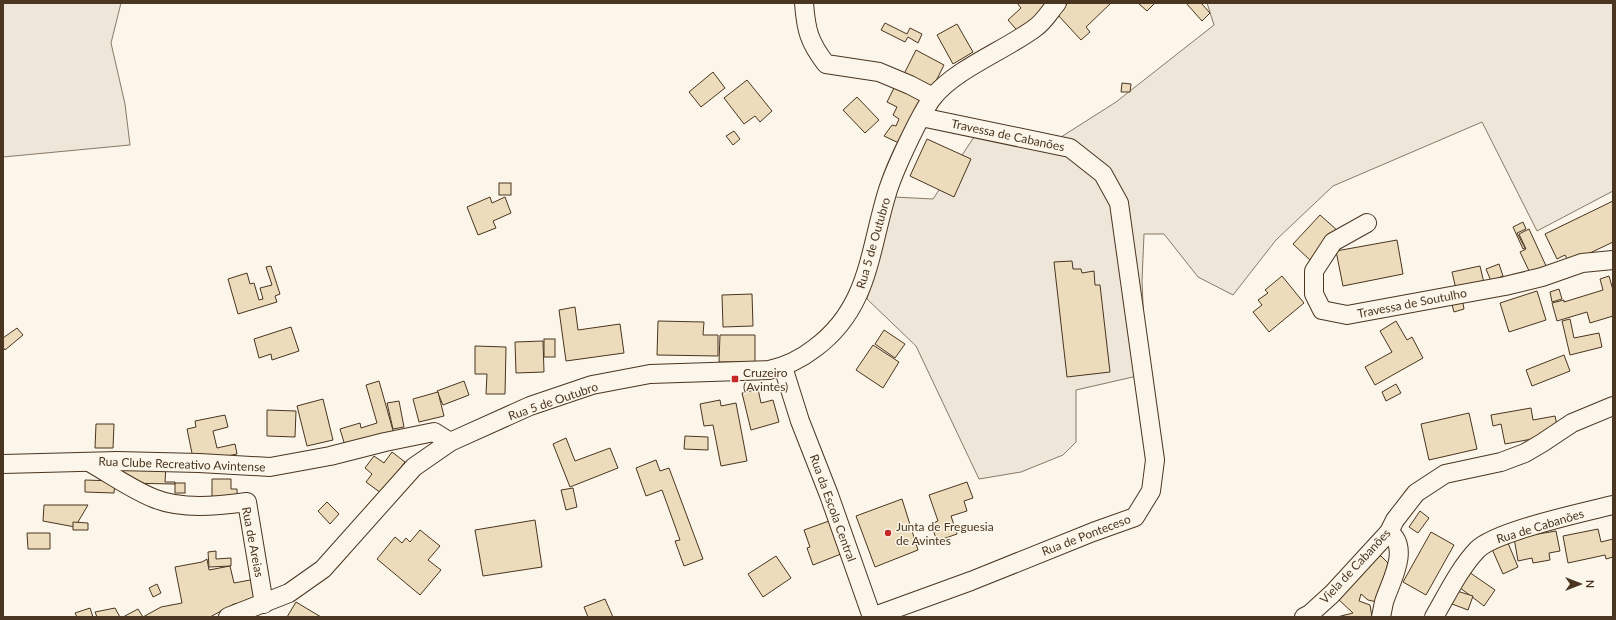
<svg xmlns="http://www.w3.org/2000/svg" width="1616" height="620" viewBox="0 0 1616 620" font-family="Lato,sans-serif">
	<rect width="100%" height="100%" fill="#fbf6e9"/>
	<g fill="#ede6d9" stroke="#887966">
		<path d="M 3,3 L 121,3 L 111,43 L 125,104 L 130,145 L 3,157 Z"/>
		<path d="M 1207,3 L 1613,3 L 1613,191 L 1537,231 L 1482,122 L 1333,186 L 1276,240 L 1233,295 L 1198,277 L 1164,234 L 1144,234 L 1142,281 L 1146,374 L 1076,390 L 1076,442 L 1063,455 L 1021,472 L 979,479 L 916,346 L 867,299 L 894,197 L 933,199 L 978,131 L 1061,137 L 1116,102 L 1214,25 Z"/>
	</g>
	<g fill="#ecdcbc" stroke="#4a3520">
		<path d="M 1017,3 L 1053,3 L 1022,36 L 1008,20 L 1021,8 Z"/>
		<path d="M 1068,3 L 1111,3 L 1086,27 L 1090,32 L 1081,40 L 1057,14 Z"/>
		<path d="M 1138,3 L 1155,3 L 1147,11 Z"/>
		<path d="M 1186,3 L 1201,3 L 1210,13 L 1202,21 Z"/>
		<path d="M 885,23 L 907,34 L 910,28 L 922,34 L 918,43 L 908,37 L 905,42 L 881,30 Z"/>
		<path d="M 957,24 L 973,52 L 953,64 L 937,35 Z"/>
		<path d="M 916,50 L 944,65 L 931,91 L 903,76 Z"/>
		<path d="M 713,72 L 725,88 L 701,107 L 689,92 Z"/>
		<path d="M 747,80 L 772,111 L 760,122 L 755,116 L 744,124 L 724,98 Z"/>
		<path d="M 897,82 L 927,96 L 903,145 L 884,136 L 892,125 L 896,126 L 899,119 L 893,115 L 897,107 L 887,102 Z"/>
		<path d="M 1122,83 L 1131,84 L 1130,92 L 1121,92 Z"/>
		<path d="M 857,97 L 879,120 L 865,133 L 843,110 Z"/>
		<path d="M 734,131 L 740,139 L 733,145 L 726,136 Z"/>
		<path d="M 927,139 L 971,159 L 954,197 L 910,176 Z"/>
		<rect x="499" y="183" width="12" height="12"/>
		<path d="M 490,197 L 492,203 L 505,197 L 511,213 L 493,221 L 496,228 L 478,235 L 467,207 Z"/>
		<path d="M 1613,201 L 1613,242 L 1569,263 L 1565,255 L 1557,259 L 1545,234 Z"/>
		<path d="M 1320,215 L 1338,231 L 1311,261 L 1293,244 Z"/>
		<path d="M 1523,222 L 1526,229 L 1517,233 L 1525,248 L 1523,249 L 1513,227 Z"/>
		<path d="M 1529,229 L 1547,268 L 1531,275 L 1520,252 L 1526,249 L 1519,234 Z"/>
		<path d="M 1397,240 L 1403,274 L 1343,286 L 1336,251 Z"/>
		<path d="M 1072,261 L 1073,269 L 1081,269 L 1082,273 L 1094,271 L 1095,285 L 1100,285 L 1110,372 L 1067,377 L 1054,262 Z"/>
		<path d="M 1499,264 L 1503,276 L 1491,281 L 1486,269 Z"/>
		<path d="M 271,266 L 280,294 L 275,296 L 277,302 L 238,314 L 228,279 L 247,273 L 250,284 L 254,283 L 259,300 L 263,299 L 260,288 L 272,285 L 266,267 Z"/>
		<path d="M 1480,266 L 1484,283 L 1456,289 L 1452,272 Z"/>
		<path d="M 1282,276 L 1304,303 L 1269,332 L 1253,312 L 1262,305 L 1258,300 L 1268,293 L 1265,290 Z"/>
		<path d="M 1609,276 L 1613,290 L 1613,316 L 1590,323 L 1587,312 L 1557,321 L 1552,303 L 1564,300 L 1564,302 L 1603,290 L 1600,279 Z"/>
		<path d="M 1559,289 L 1562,299 L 1552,302 L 1550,292 Z"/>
		<path d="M 1537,291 L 1546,320 L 1509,332 L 1500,303 Z"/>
		<path d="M 752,294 L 753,326 L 723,327 L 722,295 Z"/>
		<path d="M 1462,298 L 1464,309 L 1454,312 L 1451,301 Z"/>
		<path d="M 575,307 L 578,330 L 620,324 L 624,353 L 566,361 L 559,310 Z"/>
		<path d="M 1570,319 L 1574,338 L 1599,333 L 1602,347 L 1570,355 L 1562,321 Z"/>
		<path d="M 658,321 L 704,322 L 703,335 L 718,335 L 718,356 L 657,355 Z"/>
		<path d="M 1396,321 L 1407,340 L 1412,337 L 1423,358 L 1375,385 L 1365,367 L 1392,352 L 1380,331 Z"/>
		<path d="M 291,327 L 299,351 L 272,360 L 271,354 L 259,358 L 254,339 Z"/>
		<path d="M 17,328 L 23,335 L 5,350 L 3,347 L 3,338 Z"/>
		<path d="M 884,330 L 905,344 L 895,358 L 875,344 Z"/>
		<path d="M 720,335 L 755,335 L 755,362 L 719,362 Z"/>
		<rect x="544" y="339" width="11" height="18"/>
		<path d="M 543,341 L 544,372 L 516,373 L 515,342 Z"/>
		<path d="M 873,345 L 899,362 L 883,388 L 856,370 Z"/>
		<path d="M 475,346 L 506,347 L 505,394 L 486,394 L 487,374 L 475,374 Z"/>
		<path d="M 1564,355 L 1570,371 L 1532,386 L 1526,370 Z"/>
		<path d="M 379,381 L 394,434 L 346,449 L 340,429 L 360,423 L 361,428 L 377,423 L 366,385 Z"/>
		<path d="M 464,381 L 469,395 L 443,405 L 437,391 Z"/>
		<path d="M 1396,384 L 1401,393 L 1386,401 L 1382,392 Z"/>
		<path d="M 758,389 L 761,403 L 773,400 L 779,422 L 751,430 L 742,393 Z"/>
		<path d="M 438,392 L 444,416 L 419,422 L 413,399 Z"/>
		<path d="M 323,399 L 333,440 L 307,446 L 297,406 Z"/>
		<path d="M 720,400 L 721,406 L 736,403 L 747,461 L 721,466 L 713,425 L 704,426 L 700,404 Z"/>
		<path d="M 399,401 L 404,427 L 393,429 L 387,403 Z"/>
		<path d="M 1531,408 L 1533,420 L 1555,416 L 1559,434 L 1505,444 L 1501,424 L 1493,426 L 1491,415 Z"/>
		<path d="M 267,410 L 296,411 L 295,437 L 267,436 Z"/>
		<path d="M 1469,413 L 1477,449 L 1429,460 L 1421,424 Z"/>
		<path d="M 225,415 L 228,427 L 213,431 L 217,448 L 235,444 L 237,454 L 194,463 L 187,429 L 196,427 L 195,421 Z"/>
		<path d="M 96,424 L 114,424 L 113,448 L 95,448 Z"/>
		<path d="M 685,436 L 708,437 L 708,450 L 684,449 Z"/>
		<path d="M 566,438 L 575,461 L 610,448 L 618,468 L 570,487 L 553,444 Z"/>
		<path d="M 392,452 L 405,462 L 381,493 L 366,482 L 372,474 L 365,468 L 374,456 L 384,463 Z"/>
		<path d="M 656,460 L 660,471 L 669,468 L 703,559 L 684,566 L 675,541 L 680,540 L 662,490 L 646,496 L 636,468 Z"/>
		<path d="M 122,465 L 166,466 L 165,482 L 175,482 L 175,484 L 122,483 Z"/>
		<path d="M 212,479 L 231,479 L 231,489 L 237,489 L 237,499 L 212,499 Z"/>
		<path d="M 85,480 L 115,481 L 114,493 L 85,492 Z"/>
		<path d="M 967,482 L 973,498 L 964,501 L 967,511 L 951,516 L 957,534 L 937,541 L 931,524 L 938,521 L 929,495 Z"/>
		<rect x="175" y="483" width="10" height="10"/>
		<path d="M 573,488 L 577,507 L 566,510 L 561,490 Z"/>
		<path d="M 902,499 L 918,550 L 875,567 L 856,516 Z"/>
		<path d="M 327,502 L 339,514 L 330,524 L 318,511 Z"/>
		<path d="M 44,505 L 88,505 L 75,527 L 43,521 Z"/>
		<path d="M 1420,511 L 1429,518 L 1418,533 L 1409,527 Z"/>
		<path d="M 535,520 L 542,567 L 483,576 L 475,530 Z"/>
		<path d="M 829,521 L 841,554 L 813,565 L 807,548 L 810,547 L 804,530 Z"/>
		<path d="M 73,522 L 88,523 L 88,530 L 73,530 Z"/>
		<path d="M 1598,529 L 1601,542 L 1613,539 L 1613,557 L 1606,559 L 1605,555 L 1568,563 L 1563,536 Z"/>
		<path d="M 420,530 L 440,546 L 428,560 L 441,570 L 420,595 L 377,559 L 395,537 L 402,543 L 406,538 L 410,542 Z"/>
		<path d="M 1556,531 L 1560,551 L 1549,553 L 1550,560 L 1533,563 L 1532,558 L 1518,561 L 1514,538 Z"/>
		<path d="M 1431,532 L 1454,545 L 1426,595 L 1403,582 Z"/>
		<path d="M 27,533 L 50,533 L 50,549 L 28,549 Z"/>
		<path d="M 1508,543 L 1518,567 L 1503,574 L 1492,549 Z"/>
		<path d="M 216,551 L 216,559 L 231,558 L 231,566 L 209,567 L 208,552 Z"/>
		<path d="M 1376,555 L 1381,556 L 1388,563 L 1377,602 L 1368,600 L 1361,594 L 1359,601 L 1370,605 L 1372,617 L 1337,617 L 1353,613 L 1338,599 Z"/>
		<path d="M 776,556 L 791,578 L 763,597 L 748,574 Z"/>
		<path d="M 207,559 L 209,570 L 230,566 L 234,583 L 261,578 L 265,598 L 234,604 L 210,617 L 123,617 L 138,609 L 143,617 L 161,607 L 182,603 L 175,567 L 202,562 Z"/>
		<path d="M 1469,572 L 1495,590 L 1484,606 L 1459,587 Z"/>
		<path d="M 157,584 L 161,593 L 153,597 L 149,588 Z"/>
		<path d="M 1457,591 L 1473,596 L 1468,610 L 1452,604 Z"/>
		<path d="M 605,599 L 613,617 L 588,617 L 584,607 Z"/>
		<path d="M 296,602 L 321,617 L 287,617 Z"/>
		<path d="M 90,608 L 93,617 L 77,617 L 75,613 Z"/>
		<path d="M 115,608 L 120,617 L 97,617 L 95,612 Z"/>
	</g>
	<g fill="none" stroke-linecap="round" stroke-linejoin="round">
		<g stroke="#4a3520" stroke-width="20">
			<g id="minor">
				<path d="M 804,3 C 806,30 809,42 826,64 L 879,72 L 910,85 L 933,97"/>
				<path d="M 1367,223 L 1333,242 L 1314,271 L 1314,294 L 1322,310 L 1347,315 L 1505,286 L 1542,277 L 1582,263 L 1613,260"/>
				<path d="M 783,367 L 800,421 L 829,495 L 872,617"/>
				<path d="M 89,462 C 110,474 131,489 153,498 C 182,510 217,506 247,502 L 264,604"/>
				<path d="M 3,464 L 117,461 L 199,463 L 270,467 L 330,456 L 385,442 L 434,432 L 450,442"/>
				<path d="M 228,617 L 289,593 L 323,569 L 414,467 L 450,442 L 530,406 L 592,385 L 650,374 L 769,370 C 787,366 801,359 815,348 C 869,308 869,252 887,193 C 894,170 905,148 916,126 C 921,117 926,106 933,97 C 957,68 1004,51 1035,28 C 1044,22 1050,11 1057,3"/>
				<path d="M 872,617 L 971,581 L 1093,532 L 1135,517 L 1151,491 L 1155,460 L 1119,203 L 1103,174 L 1070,148 L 921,117"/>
				<path d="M 1304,617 L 1310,614 L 1332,594 L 1389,532 L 1395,520 L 1416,493 L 1445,474 L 1501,462 L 1525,453 L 1542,443 L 1572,423 L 1613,406"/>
				<path d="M 1381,617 C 1382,612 1383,607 1384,602 C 1390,583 1411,548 1389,532"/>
				<path d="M 1434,617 C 1447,595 1459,569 1477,550 C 1495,531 1585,512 1613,505"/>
			</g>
		</g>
		<use href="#minor" stroke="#fbf6e9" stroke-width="18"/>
	</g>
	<g fill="#c62828" stroke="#fbf6e9" stroke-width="1.5">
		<rect x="731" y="375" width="8" height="8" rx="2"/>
		<circle cx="888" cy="533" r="4"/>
	</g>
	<g text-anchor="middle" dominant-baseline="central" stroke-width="3" stroke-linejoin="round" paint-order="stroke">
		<g font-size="12" fill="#4a3520" stroke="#fbf6e9">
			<text transform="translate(1008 135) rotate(12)">Travessa de Cabanões</text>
			<text transform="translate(873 243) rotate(-74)">Rua 5 de Outubro</text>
			<text transform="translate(1412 303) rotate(-11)">Travessa de Soutulho</text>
			<text transform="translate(553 401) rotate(-19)">Rua 5 de Outubro</text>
			<text transform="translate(182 464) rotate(2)">Rua Clube Recreativo Avintense</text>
			<text transform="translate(833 508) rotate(70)">Rua da Escola Central</text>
			<text transform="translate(1540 526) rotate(-17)">Rua de Cabanões</text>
			<text transform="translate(1086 535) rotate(-21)">Rua de Ponteceso</text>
			<text transform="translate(253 542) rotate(79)">Rua de Areias</text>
			<text transform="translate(1355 566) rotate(-47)">Viela de Cabanões</text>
		</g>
		<g font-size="12" fill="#4a3520" stroke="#fbf6e9" text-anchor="start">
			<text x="743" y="372">Cruzeiro<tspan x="743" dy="14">(Avintes)</tspan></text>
			<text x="896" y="526">Junta de Freguesia<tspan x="896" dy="14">de Avintes</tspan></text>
		</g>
	</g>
	<rect width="1616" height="620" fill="none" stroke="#4a3520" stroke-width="8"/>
	<g transform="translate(1580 584) rotate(90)" stroke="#fbf6e9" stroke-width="3" paint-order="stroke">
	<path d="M0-3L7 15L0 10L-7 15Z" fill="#4a3520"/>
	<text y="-6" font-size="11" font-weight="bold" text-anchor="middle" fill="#4a3520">N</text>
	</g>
</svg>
